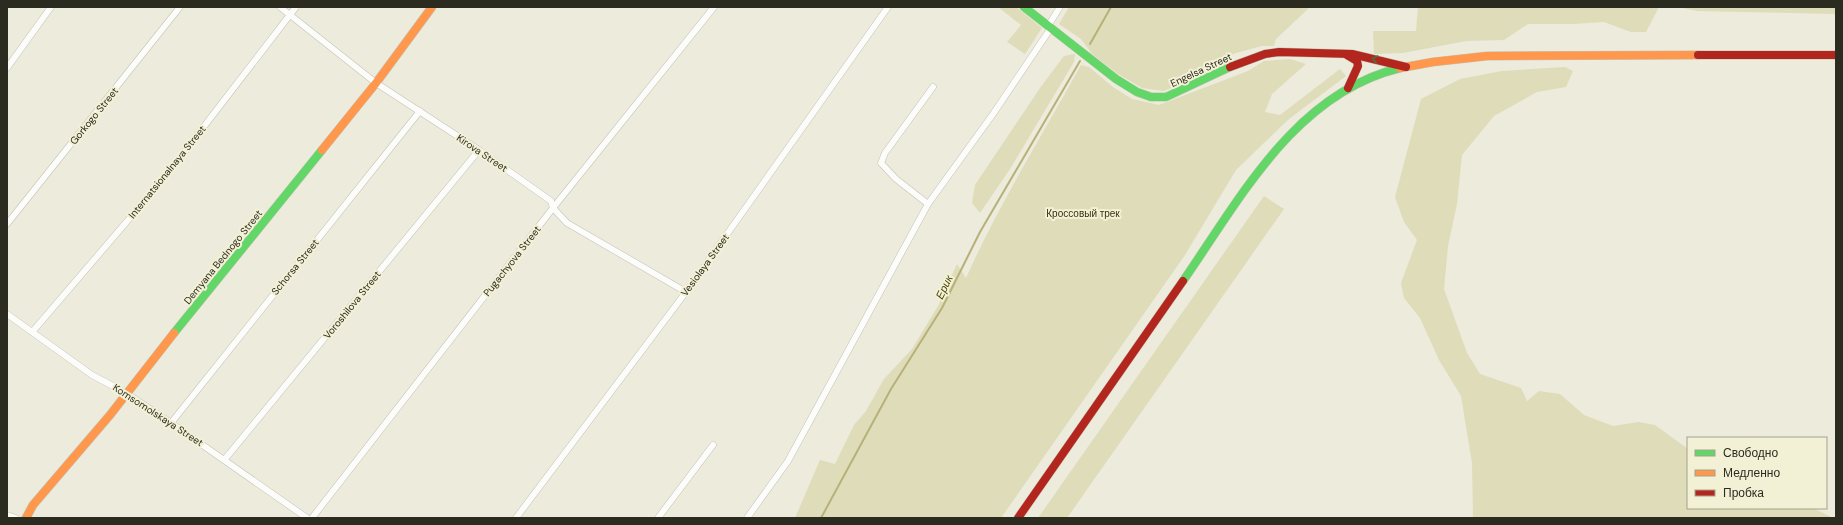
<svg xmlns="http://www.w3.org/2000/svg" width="1843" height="525" viewBox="0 0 1843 525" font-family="'DM Sans',sans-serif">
	<rect width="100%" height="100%" fill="#ecebdc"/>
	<g fill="#dfdcba">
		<path d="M 998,7 L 1016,7 L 1042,28 L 1025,54 L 1007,42 L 1021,25 Z"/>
		<path d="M 1069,7 L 1310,7 L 1276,39 L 1274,46 L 1262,46 L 1236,53 L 1209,64 L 1193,78 L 1164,91 L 1142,88 L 1118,74 L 1092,54 L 1081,39 L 1059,24 Z"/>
		<path d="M 1418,7 L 1659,7 L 1646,32 L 1631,32 L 1604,22 L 1573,24 L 1528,24 L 1504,40 L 1466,41 L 1403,53 L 1374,54 L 1373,31 L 1416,31 Z"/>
		<path d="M 1678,7 L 1836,7 L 1836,14 L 1697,11 Z"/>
		<path d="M 1075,54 L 1074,62 L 1010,169 L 980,213 L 972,203 L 975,185 L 1040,88 L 1064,56 Z"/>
		<path d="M 1290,59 L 1306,64 L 1272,94 L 1265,112 L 1280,115 L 1340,69 L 1346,76 L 1289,119 L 1236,170 L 1185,255 L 1001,518 L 795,518 L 820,460 L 835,464 L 854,425 L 866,411 L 884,379 L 912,349 L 938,306 L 957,264 L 966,278 C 999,204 1042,136 1081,65 L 1089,67 L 1113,87 L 1132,99 L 1159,105 L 1248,71 L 1264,61 Z"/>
		<path d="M 1565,67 L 1573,71 L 1566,87 L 1537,92 L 1494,116 L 1462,155 L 1457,204 L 1448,246 L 1444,289 L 1467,353 L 1480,374 L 1521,388 L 1527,401 L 1539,391 L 1560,394 L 1584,415 L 1613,426 L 1639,422 L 1655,425 L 1688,449 L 1688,508 L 1813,508 L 1833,518 L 1473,518 L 1472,463 L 1461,396 L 1439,360 L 1420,318 L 1404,298 L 1401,283 L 1417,240 L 1404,222 L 1395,197 L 1421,99 L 1460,79 L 1502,71 Z"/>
		<path d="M 1264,196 L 1284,209 L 1067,518 L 1038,518 Z"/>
	</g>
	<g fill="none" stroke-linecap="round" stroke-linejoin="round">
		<g stroke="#b7b179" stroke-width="2">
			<path d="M 1090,44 L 1111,7"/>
			<path d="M 821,518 L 891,389 L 942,308 L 980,232 L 1080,61"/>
		</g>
		<g stroke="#c4c3b7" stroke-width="7">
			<g id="street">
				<path d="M 280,7 L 376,83 L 479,150 L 551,201 L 553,208 L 567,223 L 686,292"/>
				<path d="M 1048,26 L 1060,7"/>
				<path d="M 7,68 L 51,7"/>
				<path d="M 928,204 L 896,179 L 881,163 L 885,153 L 933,87"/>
				<path d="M 7,224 L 180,7"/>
				<path d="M 7,314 L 92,375 L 126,393 L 171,423 L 307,518"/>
				<path d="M 33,331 L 165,177 L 296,7"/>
				<path d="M 171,423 L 420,111"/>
				<path d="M 225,459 L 479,150"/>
				<path d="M 7,515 L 16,518"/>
				<path d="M 312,518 L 553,208 L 714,7"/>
				<path d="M 516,518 L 686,292 L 888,7"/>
				<path d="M 658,518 L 713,445"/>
				<path d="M 747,518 L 788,461 L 928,204 L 993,114 L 1051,28"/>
			</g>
		</g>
		<g stroke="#c4c3b7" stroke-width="9">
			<g id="fast">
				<path d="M 1024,7 L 1116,79 L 1137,92 L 1151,97 L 1166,97 L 1230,67"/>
				<path d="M 1183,281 C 1240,199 1295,93 1400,68"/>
				<path d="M 174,333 L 322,150"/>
			</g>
		</g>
		<g stroke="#c4c3b7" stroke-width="9">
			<g id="slow">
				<path d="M 1400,68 L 1433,62 L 1487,56 L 1698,55"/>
				<path d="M 322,150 L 376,83 L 432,7"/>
				<path d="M 26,518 L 33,505 L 110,415 L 174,333"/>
			</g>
		</g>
		<g stroke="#c4c3b7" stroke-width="9">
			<g id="jam">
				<path d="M 1347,55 L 1357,61 L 1358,66 L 1348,88"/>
				<path d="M 1698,55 L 1836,55"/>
				<path d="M 1230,67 L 1265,54 L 1279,52 L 1352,54 L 1406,67"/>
				<path d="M 1018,518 L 1183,281"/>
			</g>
		</g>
		<use href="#street" stroke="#fcfcfa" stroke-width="6"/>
		<use href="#fast" stroke="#63d668" stroke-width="8"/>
		<use href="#slow" stroke="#ff974d" stroke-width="8"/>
		<use href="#jam" stroke="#b3261e" stroke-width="8"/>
	</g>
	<defs><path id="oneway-chevron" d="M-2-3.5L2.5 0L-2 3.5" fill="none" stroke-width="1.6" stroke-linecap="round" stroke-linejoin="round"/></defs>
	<use stroke="#457840" href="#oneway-chevron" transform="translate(1375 59) rotate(-167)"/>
	<g text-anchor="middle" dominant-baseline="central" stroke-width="4" stroke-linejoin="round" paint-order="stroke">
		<g font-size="10" fill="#2c2b20" stroke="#f3f1d5">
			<text transform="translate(1201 70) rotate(-25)">Engelsa Street</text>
			<text transform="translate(94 116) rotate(-51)">Gorkogo Street</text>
			<text transform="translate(482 153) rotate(34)">Kirova Street</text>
			<text transform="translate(167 172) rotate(-51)">Internatsionalnaya Street</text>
			<text transform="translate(223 257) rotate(-51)">Demyana Bednogo Street</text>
			<text transform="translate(512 261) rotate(-52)">Pugachyova Street</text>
			<text transform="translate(705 265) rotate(-54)">Vesiolaya Street</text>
			<text transform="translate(295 267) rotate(-51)">Schorsa Street</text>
			<text transform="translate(352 305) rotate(-51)">Voroshilova Street</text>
			<text transform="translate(158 415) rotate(33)">Komsomolskaya Street</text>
		</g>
		<g font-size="10" fill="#353110" stroke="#f3f1d5">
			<text x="1083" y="213">Кроссовый трек</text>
		</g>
		<g font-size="11" font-style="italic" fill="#4a4408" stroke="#f3f1d5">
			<text transform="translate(944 287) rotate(-64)">Ерик</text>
		</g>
	</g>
	<rect width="1843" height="525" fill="none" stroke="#2c2b20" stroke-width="16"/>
	<rect x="1687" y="437" width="140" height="72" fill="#f3f1d5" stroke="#a3a28d"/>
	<rect x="1695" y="450" width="20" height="6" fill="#63d668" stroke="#a3a28d"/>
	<text x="1723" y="457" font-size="12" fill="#2c2b20">Свободно</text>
	<rect x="1695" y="470" width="20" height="6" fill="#ff974d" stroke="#a3a28d"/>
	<text x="1723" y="477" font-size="12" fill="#2c2b20">Медленно</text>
	<rect x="1695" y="490" width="20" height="6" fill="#b3261e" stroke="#a3a28d"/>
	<text x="1723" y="497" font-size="12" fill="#2c2b20">Пробка</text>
</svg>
